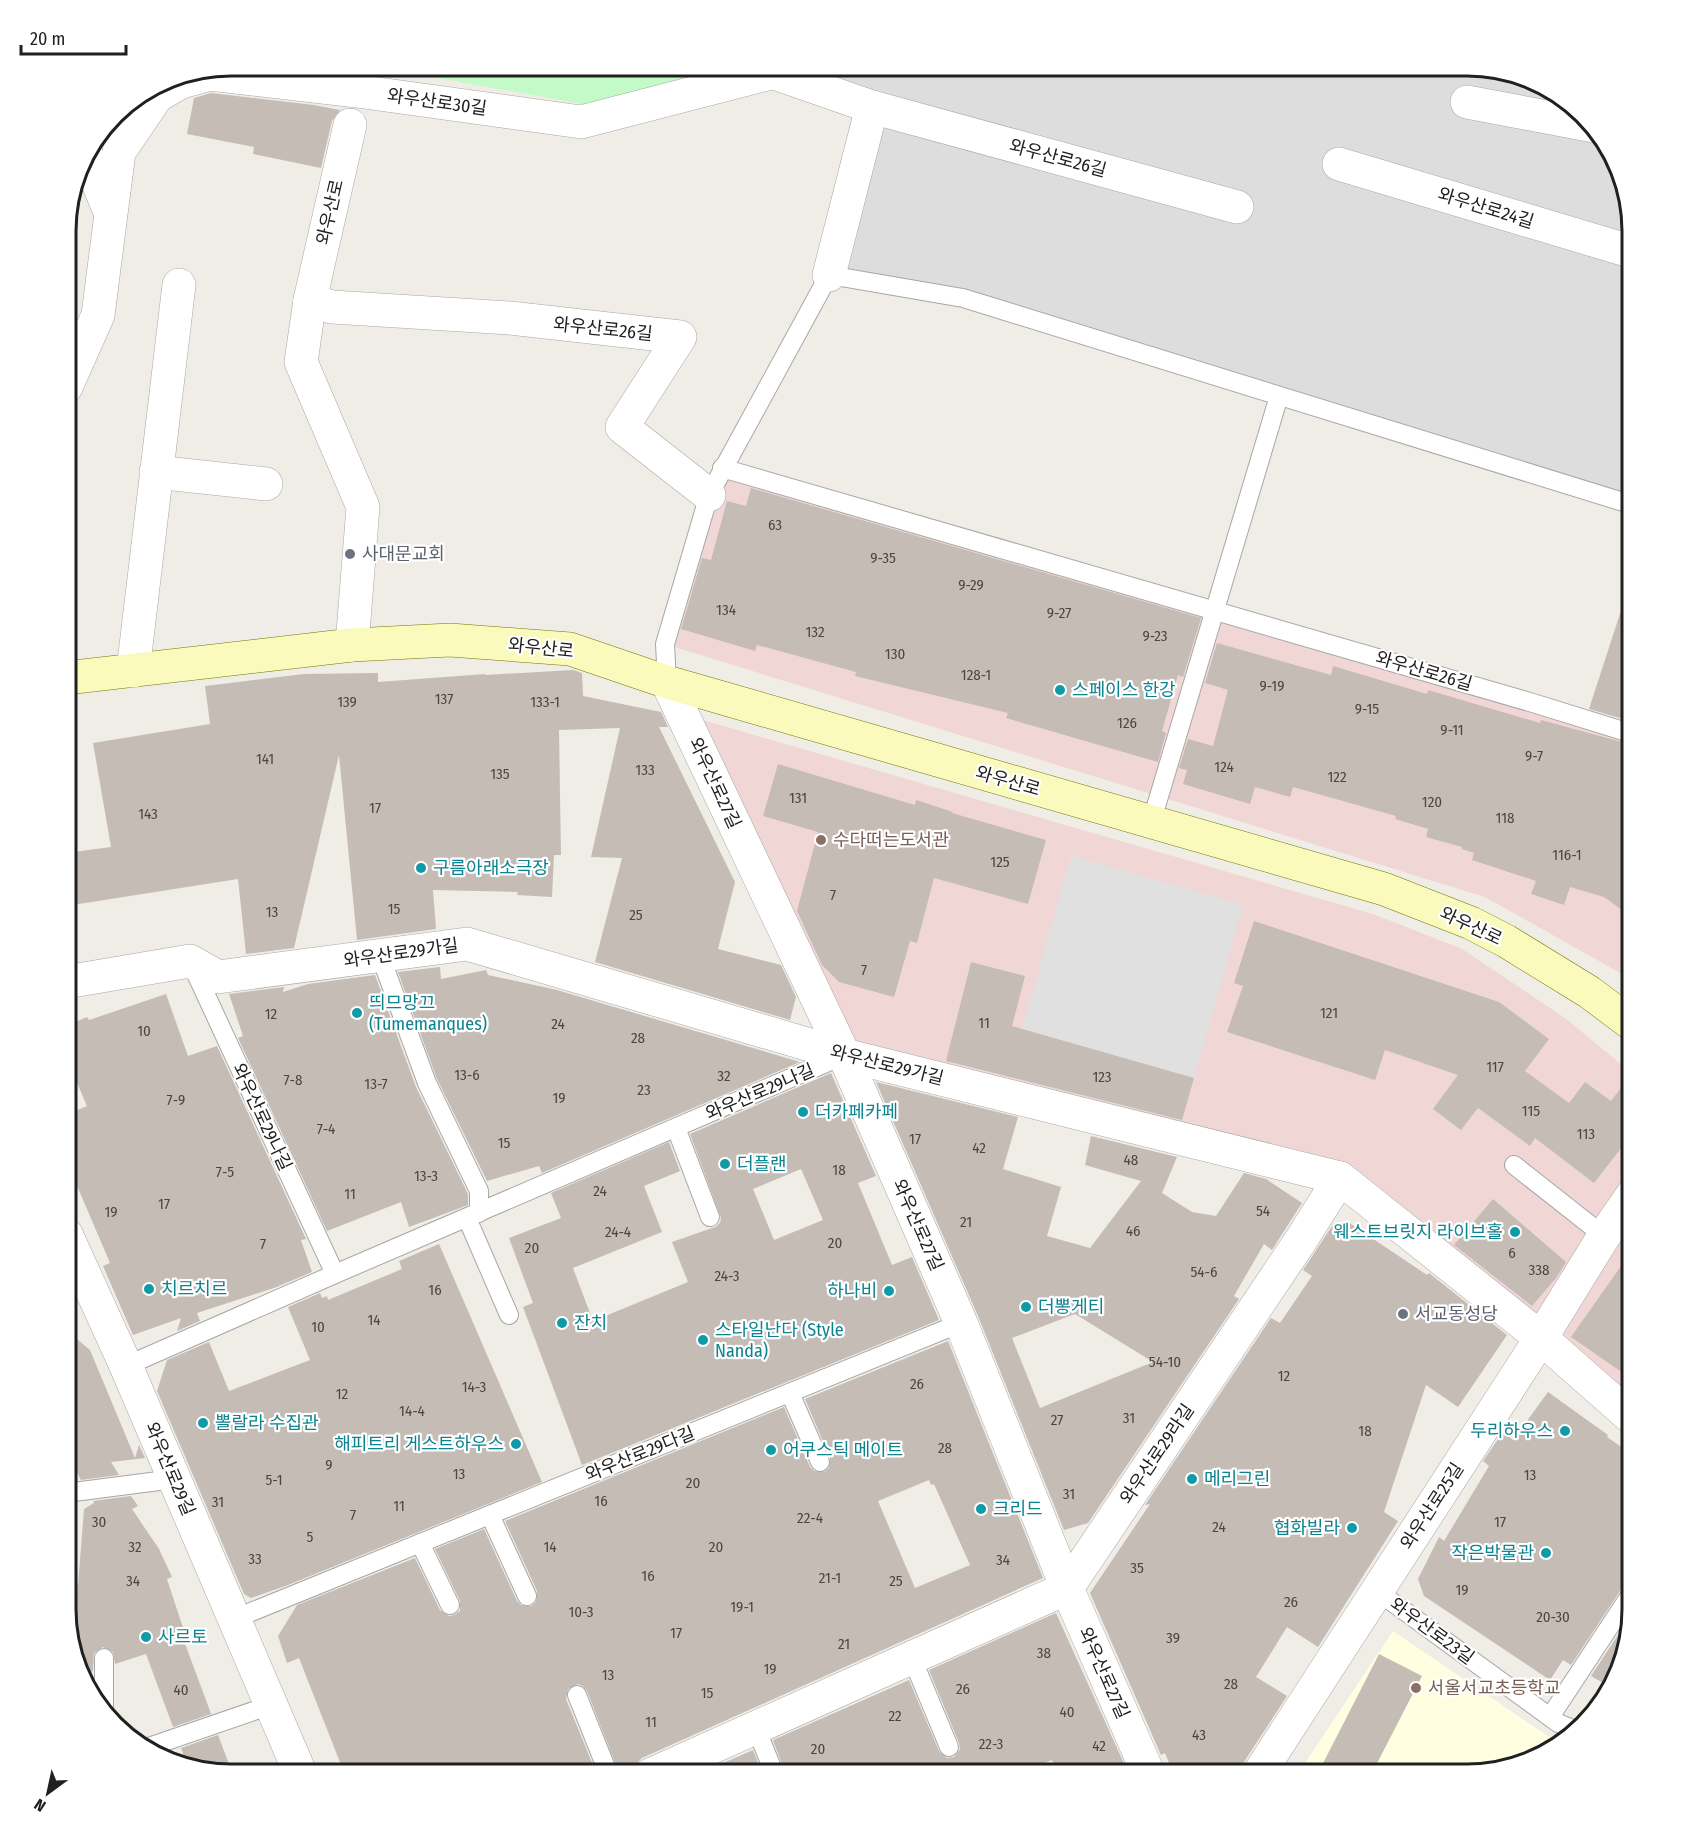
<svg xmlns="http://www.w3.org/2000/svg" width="1699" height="1841" viewBox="0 0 1699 1841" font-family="'Fira Sans Condensed','Noto Sans KR',sans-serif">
	<rect width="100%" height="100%" fill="#f0ede6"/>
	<path fill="#dedddd" d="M 862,66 L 1478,66 L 1541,83 L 1599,130 L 1624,178 L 1633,231 L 1633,505 L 963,298 L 829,275 L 878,108 L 815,76 Z"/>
	<g fill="#f1d6d6">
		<path d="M 722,468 L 1633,734 L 1633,983 L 1624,975 L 1485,897 L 665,644 Z"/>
		<path d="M 682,714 L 1373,914 L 1462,949 L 1565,1018 L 1633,1074 L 1633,1419 L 1340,1178 L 844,1055 Z"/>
	</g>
	<path fill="#fffee1" d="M 1393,1631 L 1561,1745 L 1521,1766 L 1468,1775 L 1297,1775 Z"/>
	<path fill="#c4fac7" d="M 372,66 L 742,66 L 604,108 Z"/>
	<path fill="#e0e0e0" d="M 1071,856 L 1243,905 L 1194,1078 L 1022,1029 Z"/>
	<g fill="#c5bcb6" fill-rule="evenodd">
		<path d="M 211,93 L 314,105 L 340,110 L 332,121 L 321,168 L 253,154 L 254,147 L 187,134 L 194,98 Z"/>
		<path d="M 751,488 L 1201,618 L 1183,677 L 1178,675 L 1162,731 L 1166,733 L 1158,762 L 1006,718 L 1008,713 L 855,676 L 856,672 L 757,645 L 755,651 L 681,629 L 702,558 L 711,560 L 727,501 L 746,506 Z"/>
		<path d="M 1627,592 L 1633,592 L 1633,722 L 1589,709 Z"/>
		<path d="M 1217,643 L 1331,675 L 1333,666 L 1427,694 L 1428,690 L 1540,723 L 1541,720 L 1633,745 L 1633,918 L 1604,897 L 1570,887 L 1564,905 L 1531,894 L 1536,881 L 1472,860 L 1474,853 L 1462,849 L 1462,847 L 1426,837 L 1428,829 L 1395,819 L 1396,816 L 1293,787 L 1290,797 L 1255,787 L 1250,804 L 1183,784 L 1187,770 L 1179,768 L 1188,739 L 1213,746 L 1228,690 L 1205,683 Z"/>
		<path d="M 573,670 L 582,673 L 583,696 L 661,712 L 668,727 L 659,727 L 735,882 L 718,949 L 781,965 L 796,997 L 790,1020 L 595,962 L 622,858 L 591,857 L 620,728 L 559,730 L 561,855 L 554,855 L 552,897 L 517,895 L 518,892 L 433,890 L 436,929 L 357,940 L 339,755 L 294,948 L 246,954 L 238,879 L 66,906 L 66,853 L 111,847 L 93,743 L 210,724 L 205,686 L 304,674 L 378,673 L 378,682 L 485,674 L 485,675 Z"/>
		<path d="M 778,764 L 915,805 L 916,800 L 953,812 L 952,813 L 1046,840 L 1028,904 L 934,878 L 917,943 L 910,941 L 894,997 L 839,982 L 822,965 L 797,911 L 818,832 L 763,816 Z"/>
		<path d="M 1254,921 L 1499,1002 L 1549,1039 L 1525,1071 L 1569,1103 L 1585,1082 L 1611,1101 L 1633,1072 L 1633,1119 L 1625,1129 L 1629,1138 L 1594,1183 L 1535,1138 L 1530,1146 L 1478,1108 L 1461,1130 L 1433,1109 L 1458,1075 L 1385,1050 L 1375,1080 L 1227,1032 L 1243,986 L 1234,983 Z"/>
		<path d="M 971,962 L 1025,976 L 1012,1026 L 1194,1078 L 1182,1120 L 946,1061 Z"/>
		<path d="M 440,967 L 441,979 L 486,970 L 488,975 L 557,990 L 800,1062 L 542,1173 L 539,1166 L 487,1181 L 437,1079 L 398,972 Z"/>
		<path d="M 375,975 L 416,1087 L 468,1194 L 468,1205 L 409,1227 L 401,1202 L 327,1231 L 238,1038 L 243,1036 L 229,994 L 284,987 L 283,992 L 308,984 Z"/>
		<path d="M 166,994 L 188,1056 L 217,1046 L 306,1239 L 301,1240 L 312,1272 L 274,1288 L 197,1313 L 200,1321 L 177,1331 L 181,1318 L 133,1335 L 103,1266 L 110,1263 L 66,1160 L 66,1115 L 87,1106 L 66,1057 L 66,1026 L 87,1017 L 89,1020 Z"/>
		<path d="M 831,1073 L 876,1176 L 858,1183 L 892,1265 L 912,1257 L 939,1320 L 582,1465 L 523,1307 L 533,1303 L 509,1238 L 561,1218 L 551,1193 L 669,1142 L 680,1171 L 644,1186 L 662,1232 L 573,1268 L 593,1321 L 688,1282 L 672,1242 L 715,1227 L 720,1223 L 721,1218 L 690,1134 ZM 801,1169 L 823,1220 L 774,1240 L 753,1189 Z"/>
		<path d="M 876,1082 L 1018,1117 L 1003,1169 L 1061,1187 L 1047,1236 L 1090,1248 L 1141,1181 L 1085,1165 L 1091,1136 L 1177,1157 L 1162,1193 L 1192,1212 L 1216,1216 L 1244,1173 L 1266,1179 L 1302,1203 L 1272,1250 L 1264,1244 L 1234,1296 L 1239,1299 L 1088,1523 L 1064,1530 L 978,1316 ZM 1075,1314 L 1153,1362 L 1040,1408 L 1012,1338 Z"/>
		<path d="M 1493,1199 L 1566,1262 L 1556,1278 L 1532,1306 L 1454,1245 Z"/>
		<path d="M 1348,1222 L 1427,1275 L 1429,1273 L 1507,1335 L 1458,1407 L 1426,1385 L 1384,1512 L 1398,1521 L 1318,1647 L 1287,1627 L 1256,1677 L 1287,1696 L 1242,1765 L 1239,1775 L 1174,1775 L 1165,1753 L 1161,1755 L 1090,1593 L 1150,1504 L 1145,1505 L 1271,1318 L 1280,1323 L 1312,1276 L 1303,1270 L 1334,1223 L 1343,1230 Z"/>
		<path d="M 439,1244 L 542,1482 L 288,1585 L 251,1598 L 244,1594 L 157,1391 L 167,1360 L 209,1342 L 229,1391 L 310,1360 L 288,1307 L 320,1293 L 322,1298 L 327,1296 L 328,1300 L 402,1269 L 399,1261 Z"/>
		<path d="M 1633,1249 L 1633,1380 L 1571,1337 Z"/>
		<path d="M 66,1330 L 90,1350 L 135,1458 L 139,1445 L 145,1458 L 111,1462 L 119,1475 L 81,1480 L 66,1452 Z"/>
		<path d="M 948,1341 L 1043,1578 L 642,1758 L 635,1765 L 632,1775 L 620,1775 L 587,1691 L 583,1686 L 578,1684 L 568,1689 L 566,1699 L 597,1775 L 446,1775 L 441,1764 L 411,1775 L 345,1775 L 299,1658 L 287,1663 L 278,1636 L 297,1605 L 415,1558 L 440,1610 L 449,1616 L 454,1615 L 460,1611 L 460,1601 L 435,1549 L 484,1529 L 517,1601 L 521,1605 L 531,1606 L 536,1602 L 537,1591 L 505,1521 L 784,1407 L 810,1467 L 814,1471 L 824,1472 L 829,1468 L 830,1458 L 805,1399 ZM 929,1480 L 931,1485 L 934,1484 L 970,1565 L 915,1588 L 878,1501 Z"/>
		<path d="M 1548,1392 L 1608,1435 L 1607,1437 L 1633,1455 L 1633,1580 L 1624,1585 L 1571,1665 L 1563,1660 L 1550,1680 L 1424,1596 L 1418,1579 L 1439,1537 L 1444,1541 L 1489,1466 L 1483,1461 L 1503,1432 L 1513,1440 Z"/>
		<path d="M 131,1496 L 138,1506 L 132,1509 L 159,1549 L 172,1577 L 167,1579 L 187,1640 L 184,1641 L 210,1711 L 211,1714 L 173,1727 L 146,1654 L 115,1664 L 113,1652 L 103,1647 L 94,1653 L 93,1671 L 81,1675 L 75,1663 L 66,1610 L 66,1583 L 78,1585 L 84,1509 L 94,1503 L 93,1501 Z"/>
		<path d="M 1633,1612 L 1616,1683 L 1612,1688 L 1591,1676 Z"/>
		<path d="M 1056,1613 L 1126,1768 L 1108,1775 L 1058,1775 L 1052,1760 L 1015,1775 L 786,1775 L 773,1740 L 909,1680 L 939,1751 L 947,1758 L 954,1757 L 960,1749 L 959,1743 L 929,1670 Z"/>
		<path d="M 1379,1654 L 1422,1676 L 1371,1775 L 1317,1775 Z"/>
		<path d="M 218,1735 L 233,1775 L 187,1765 L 181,1748 Z"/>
		<path d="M 753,1750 L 763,1775 L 696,1775 Z"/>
	</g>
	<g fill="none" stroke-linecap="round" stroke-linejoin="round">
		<g stroke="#a7a7a7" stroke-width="20">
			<g id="lane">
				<path d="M 722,468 L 1533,703 L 1633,734"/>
				<path d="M 667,682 L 665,644 L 709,495 L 829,275 L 963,298 L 1633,505"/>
				<path d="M 1151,823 L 1279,396"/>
				<path d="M 380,955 L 427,1083 L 479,1191 L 479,1213"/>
				<path d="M 192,965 L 335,1274"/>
				<path d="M 676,1128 L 710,1217"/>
				<path d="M 1514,1165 L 1604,1236"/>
				<path d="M 467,1218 L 509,1315"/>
				<path d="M 126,1366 L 335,1274 L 842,1056"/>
				<path d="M 790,1393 L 820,1462"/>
				<path d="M 66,1493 L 174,1479"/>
				<path d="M 490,1515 L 527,1596"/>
				<path d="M 420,1543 L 450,1605"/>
				<path d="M 1377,1591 L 1558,1723 L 1577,1731"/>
				<path d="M 234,1619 L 961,1323"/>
				<path d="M 104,1658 L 104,1714"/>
				<path d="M 912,1658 L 949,1747"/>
				<path d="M 577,1695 L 609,1775"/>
				<path d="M 1550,1717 L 1633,1591"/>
				<path d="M 756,1728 L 775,1775"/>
				<path d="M 146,1748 L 271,1705"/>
			</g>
		</g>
		<g stroke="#a7a7a7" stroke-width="34">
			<g id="street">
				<path d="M 774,73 L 872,107 L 1237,207"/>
				<path d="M 1467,102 L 1594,126"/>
				<path d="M 350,125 L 310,300 L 301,362 L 363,507 L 352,645"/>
				<path d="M 86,154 L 110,212"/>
				<path d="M 1339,164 L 1633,252"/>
				<path d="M 829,275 L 872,107"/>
				<path d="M 310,300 L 332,307 L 510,318 L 680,337 L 622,427 L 709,495"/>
				<path d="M 66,387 L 98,315 L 119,152 L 157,96 L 181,82 L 210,74 L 357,91 L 581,122 L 798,66"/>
				<path d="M 156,472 L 266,484"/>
				<path d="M 133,671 L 179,285"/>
				<path d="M 667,682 L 844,1055 L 961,1323 L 1067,1588 L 1149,1775"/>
				<path d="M 66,982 L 190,961 L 218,977 L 467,944 L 844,1055 L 1340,1178 L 1541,1338 L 1633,1419"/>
				<path d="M 66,1234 L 126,1366 L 301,1775"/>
				<path d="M 650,1775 L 1067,1588 L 1301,1240 L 1340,1178"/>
				<path d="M 1258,1775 L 1541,1338 L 1604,1236 L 1633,1194"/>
			</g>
		</g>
		<g stroke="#717905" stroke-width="34">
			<path id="secondary" d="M 66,678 L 352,645 L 450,640 L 570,649 L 667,682 L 1384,889 L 1471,923 L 1506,941 L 1589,992 L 1633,1025"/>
		</g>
		<use href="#lane" stroke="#fff" stroke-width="18"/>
		<use href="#street" stroke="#fff" stroke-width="33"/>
		<use href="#secondary" stroke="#f9fabb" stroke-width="33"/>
	</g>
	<g fill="#6b7280" stroke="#fff" stroke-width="2">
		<circle cx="350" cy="554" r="6"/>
		<circle cx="1403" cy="1314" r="6"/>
	</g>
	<g fill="#0f9aa8" stroke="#fff" stroke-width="2">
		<circle cx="1060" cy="690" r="6"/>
		<circle cx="421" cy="868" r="6"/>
		<circle cx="357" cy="1013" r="6"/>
		<circle cx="803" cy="1112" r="6"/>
		<circle cx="725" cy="1164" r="6"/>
		<circle cx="1515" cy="1232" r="6"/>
		<circle cx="149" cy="1289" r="6"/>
		<circle cx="889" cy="1291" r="6"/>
		<circle cx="1026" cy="1307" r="6"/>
		<circle cx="562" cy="1323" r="6"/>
		<circle cx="703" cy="1340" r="6"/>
		<circle cx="203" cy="1423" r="6"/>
		<circle cx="1565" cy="1431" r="6"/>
		<circle cx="516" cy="1444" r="6"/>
		<circle cx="771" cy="1450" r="6"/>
		<circle cx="1192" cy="1479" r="6"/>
		<circle cx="981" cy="1509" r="6"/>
		<circle cx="1352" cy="1528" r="6"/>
		<circle cx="1546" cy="1553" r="6"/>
		<circle cx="146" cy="1637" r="6"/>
	</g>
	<g fill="#8d6e63" stroke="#fff" stroke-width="2">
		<circle cx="821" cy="840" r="6"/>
		<circle cx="1416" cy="1688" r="6"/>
	</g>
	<g text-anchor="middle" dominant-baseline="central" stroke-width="4.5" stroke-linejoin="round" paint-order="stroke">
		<g font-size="15" fill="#494746">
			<text x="775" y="525">63</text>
			<text x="883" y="558">9-35</text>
			<text x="971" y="585">9-29</text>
			<text x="726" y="610">134</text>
			<text x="1059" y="613">9-27</text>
			<text x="815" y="632">132</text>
			<text x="1155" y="636">9-23</text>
			<text x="895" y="654">130</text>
			<text x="976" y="675">128-1</text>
			<text x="1272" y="686">9-19</text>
			<text x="444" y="699">137</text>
			<text x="347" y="702">139</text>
			<text x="545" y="702">133-1</text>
			<text x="1367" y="709">9-15</text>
			<text x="1127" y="723">126</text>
			<text x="1452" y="730">9-11</text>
			<text x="1534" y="756">9-7</text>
			<text x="265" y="759">141</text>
			<text x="1224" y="767">124</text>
			<text x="645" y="770">133</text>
			<text x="500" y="774">135</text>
			<text x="1337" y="777">122</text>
			<text x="798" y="798">131</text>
			<text x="1432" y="802">120</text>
			<text x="375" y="808">17</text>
			<text x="148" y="814">143</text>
			<text x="1505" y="818">118</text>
			<text x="1567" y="855">116-1</text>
			<text x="1000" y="862">125</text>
			<text x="833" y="895">7</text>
			<text x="394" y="909">15</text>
			<text x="272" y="912">13</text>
			<text x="636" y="915">25</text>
			<text x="864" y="970">7</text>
			<text x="1329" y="1013">121</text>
			<text x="271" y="1014">12</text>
			<text x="984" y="1023">11</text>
			<text x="558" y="1024">24</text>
			<text x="144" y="1031">10</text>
			<text x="638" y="1038">28</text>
			<text x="1495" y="1067">117</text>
			<text x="467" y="1075">13-6</text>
			<text x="724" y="1076">32</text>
			<text x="1102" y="1077">123</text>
			<text x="293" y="1080">7-8</text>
			<text x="376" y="1084">13-7</text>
			<text x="644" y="1090">23</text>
			<text x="559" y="1098">19</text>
			<text x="176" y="1100">7-9</text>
			<text x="1531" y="1111">115</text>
			<text x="326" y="1129">7-4</text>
			<text x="1586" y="1134">113</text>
			<text x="915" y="1139">17</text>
			<text x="504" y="1143">15</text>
			<text x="979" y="1148">42</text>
			<text x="1131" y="1160">48</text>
			<text x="839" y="1170">18</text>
			<text x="225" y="1172">7-5</text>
			<text x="426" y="1176">13-3</text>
			<text x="600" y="1191">24</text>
			<text x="350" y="1194">11</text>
			<text x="164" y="1204">17</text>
			<text x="1263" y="1211">54</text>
			<text x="111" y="1212">19</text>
			<text x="966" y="1222">21</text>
			<text x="1133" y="1231">46</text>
			<text x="618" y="1232">24-4</text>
			<text x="835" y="1243">20</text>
			<text x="263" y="1244">7</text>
			<text x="532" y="1248">20</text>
			<text x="1512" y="1253">6</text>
			<text x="1539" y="1270">338</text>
			<text x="1204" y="1272">54-6</text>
			<text x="727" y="1276">24-3</text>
			<text x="435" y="1290">16</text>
			<text x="374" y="1320">14</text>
			<text x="318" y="1327">10</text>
			<text x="1165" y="1362">54-10</text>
			<text x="1284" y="1376">12</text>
			<text x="917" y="1384">26</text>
			<text x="474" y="1387">14-3</text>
			<text x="342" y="1394">12</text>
			<text x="412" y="1411">14-4</text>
			<text x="1129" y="1418">31</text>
			<text x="1057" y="1420">27</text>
			<text x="1365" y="1431">18</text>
			<text x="945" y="1448">28</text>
			<text x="329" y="1465">9</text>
			<text x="459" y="1474">13</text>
			<text x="1530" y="1475">13</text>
			<text x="274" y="1480">5-1</text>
			<text x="693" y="1483">20</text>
			<text x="1069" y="1494">31</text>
			<text x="601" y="1501">16</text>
			<text x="218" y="1502">31</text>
			<text x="399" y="1506">11</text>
			<text x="353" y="1515">7</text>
			<text x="810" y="1518">22-4</text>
			<text x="99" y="1522">30</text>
			<text x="1500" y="1522">17</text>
			<text x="1219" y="1527">24</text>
			<text x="310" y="1537">5</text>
			<text x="135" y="1547">32</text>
			<text x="550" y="1547">14</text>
			<text x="716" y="1547">20</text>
			<text x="255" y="1559">33</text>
			<text x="1003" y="1560">34</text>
			<text x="1137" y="1568">35</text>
			<text x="648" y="1576">16</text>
			<text x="830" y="1578">21-1</text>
			<text x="133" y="1581">34</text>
			<text x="896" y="1581">25</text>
			<text x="1462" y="1590">19</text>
			<text x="1291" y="1602">26</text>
			<text x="742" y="1607">19-1</text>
			<text x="581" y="1612">10-3</text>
			<text x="1553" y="1617">20-30</text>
			<text x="676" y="1633">17</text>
			<text x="1173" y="1638">39</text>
			<text x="844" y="1644">21</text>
			<text x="1044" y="1653">38</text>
			<text x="770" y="1669">19</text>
			<text x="608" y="1675">13</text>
			<text x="1231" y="1684">28</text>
			<text x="963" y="1689">26</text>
			<text x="181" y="1690">40</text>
			<text x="707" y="1693">15</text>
			<text x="1067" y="1712">40</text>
			<text x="895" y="1716">22</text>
			<text x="651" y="1722">11</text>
			<text x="1199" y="1735">43</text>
			<text x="991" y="1744">22-3</text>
			<text x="1099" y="1746">42</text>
			<text x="818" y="1749">20</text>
		</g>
		<g font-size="18" fill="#202020" stroke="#fff">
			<text transform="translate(437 102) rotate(8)">와우산로30길</text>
			<text transform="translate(1058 158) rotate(15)">와우산로26길</text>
			<text transform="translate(1486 208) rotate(17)">와우산로24길</text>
			<text transform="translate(330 212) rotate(-77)">와우산로</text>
			<text transform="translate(603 329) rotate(6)">와우산로26길</text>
			<text transform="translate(541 648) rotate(6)">와우산로</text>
			<text transform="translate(1424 671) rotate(16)">와우산로26길</text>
			<text transform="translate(1008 781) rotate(16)">와우산로</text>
			<text transform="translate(715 783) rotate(65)">와우산로27길</text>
			<text transform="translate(1471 926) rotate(25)">와우산로</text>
			<text transform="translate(401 953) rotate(-8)">와우산로29가길</text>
			<text transform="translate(887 1065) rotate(14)">와우산로29가길</text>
			<text transform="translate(760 1092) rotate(-23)">와우산로29나길</text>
			<text transform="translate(262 1117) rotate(65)">와우산로29나길</text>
			<text transform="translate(918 1225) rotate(66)">와우산로27길</text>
			<text transform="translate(640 1454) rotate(-22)">와우산로29다길</text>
			<text transform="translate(1157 1454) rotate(-56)">와우산로29라길</text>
			<text transform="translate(170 1469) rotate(67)">와우산로29길</text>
			<text transform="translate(1432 1506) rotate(-57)">와우산로25길</text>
			<text transform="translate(1432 1631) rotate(36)">와우산로23길</text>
			<text transform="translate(1104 1673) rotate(66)">와우산로27길</text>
		</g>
		<g font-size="18" fill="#5b616d" stroke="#fff" text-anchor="start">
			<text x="362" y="554">사대문교회</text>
			<text x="1415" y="1314">서교동성당</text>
		</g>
		<g font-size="18" fill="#0d838f" stroke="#fff" text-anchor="start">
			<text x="1072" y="690">스페이스 한강</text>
			<text x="433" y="868">구름아래소극장</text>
			<text x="369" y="1003">띄므망끄<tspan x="369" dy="21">(Tumemanques)</tspan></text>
			<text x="815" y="1112">더카페카페</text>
			<text x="737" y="1164">더플랜</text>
			<text x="1503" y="1232" text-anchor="end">웨스트브릿지 라이브홀</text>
			<text x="161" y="1289">치르치르</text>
			<text x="877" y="1291" text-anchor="end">하나비</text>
			<text x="1038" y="1307">더뽕게티</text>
			<text x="574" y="1323">잔치</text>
			<text x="715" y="1330">스타일난다 (Style<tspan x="715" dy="21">Nanda)</tspan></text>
			<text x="215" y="1423">뽈랄라 수집관</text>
			<text x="1553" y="1431" text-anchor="end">두리하우스</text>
			<text x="504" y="1444" text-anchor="end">해피트리 게스트하우스</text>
			<text x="783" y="1450">어쿠스틱 메이트</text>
			<text x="1204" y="1479">메리그린</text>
			<text x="993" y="1509">크리드</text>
			<text x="1340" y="1528" text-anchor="end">협화빌라</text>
			<text x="1534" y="1553" text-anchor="end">작은박물관</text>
			<text x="158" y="1637">사르토</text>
		</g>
		<g font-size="18" fill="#785e54" stroke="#fff" text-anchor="start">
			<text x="833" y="840">수다떠는도서관</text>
			<text x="1428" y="1688">서울서교초등학교</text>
		</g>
	</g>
	<path d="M0 0H1699V1841H0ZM231 76H1467A155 155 0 0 1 1622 231V1609A155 155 0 0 1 1467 1764H231A155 155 0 0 1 76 1609V231A155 155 0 0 1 231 76Z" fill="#fff" fill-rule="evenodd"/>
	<path fill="none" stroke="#202020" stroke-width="3" d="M231 76H1467A155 155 0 0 1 1622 231V1609A155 155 0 0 1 1467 1764H231A155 155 0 0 1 76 1609V231A155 155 0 0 1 231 76Z"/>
	<g transform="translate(48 1793) rotate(213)" stroke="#ffffff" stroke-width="4.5" paint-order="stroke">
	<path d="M0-4.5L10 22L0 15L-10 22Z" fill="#202020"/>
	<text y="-9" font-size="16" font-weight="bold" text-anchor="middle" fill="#202020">N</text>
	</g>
	<path d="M21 45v9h105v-9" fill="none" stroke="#202020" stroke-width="3"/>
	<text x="30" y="45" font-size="18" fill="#202020" stroke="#ffffff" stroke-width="4.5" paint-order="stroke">20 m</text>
</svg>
